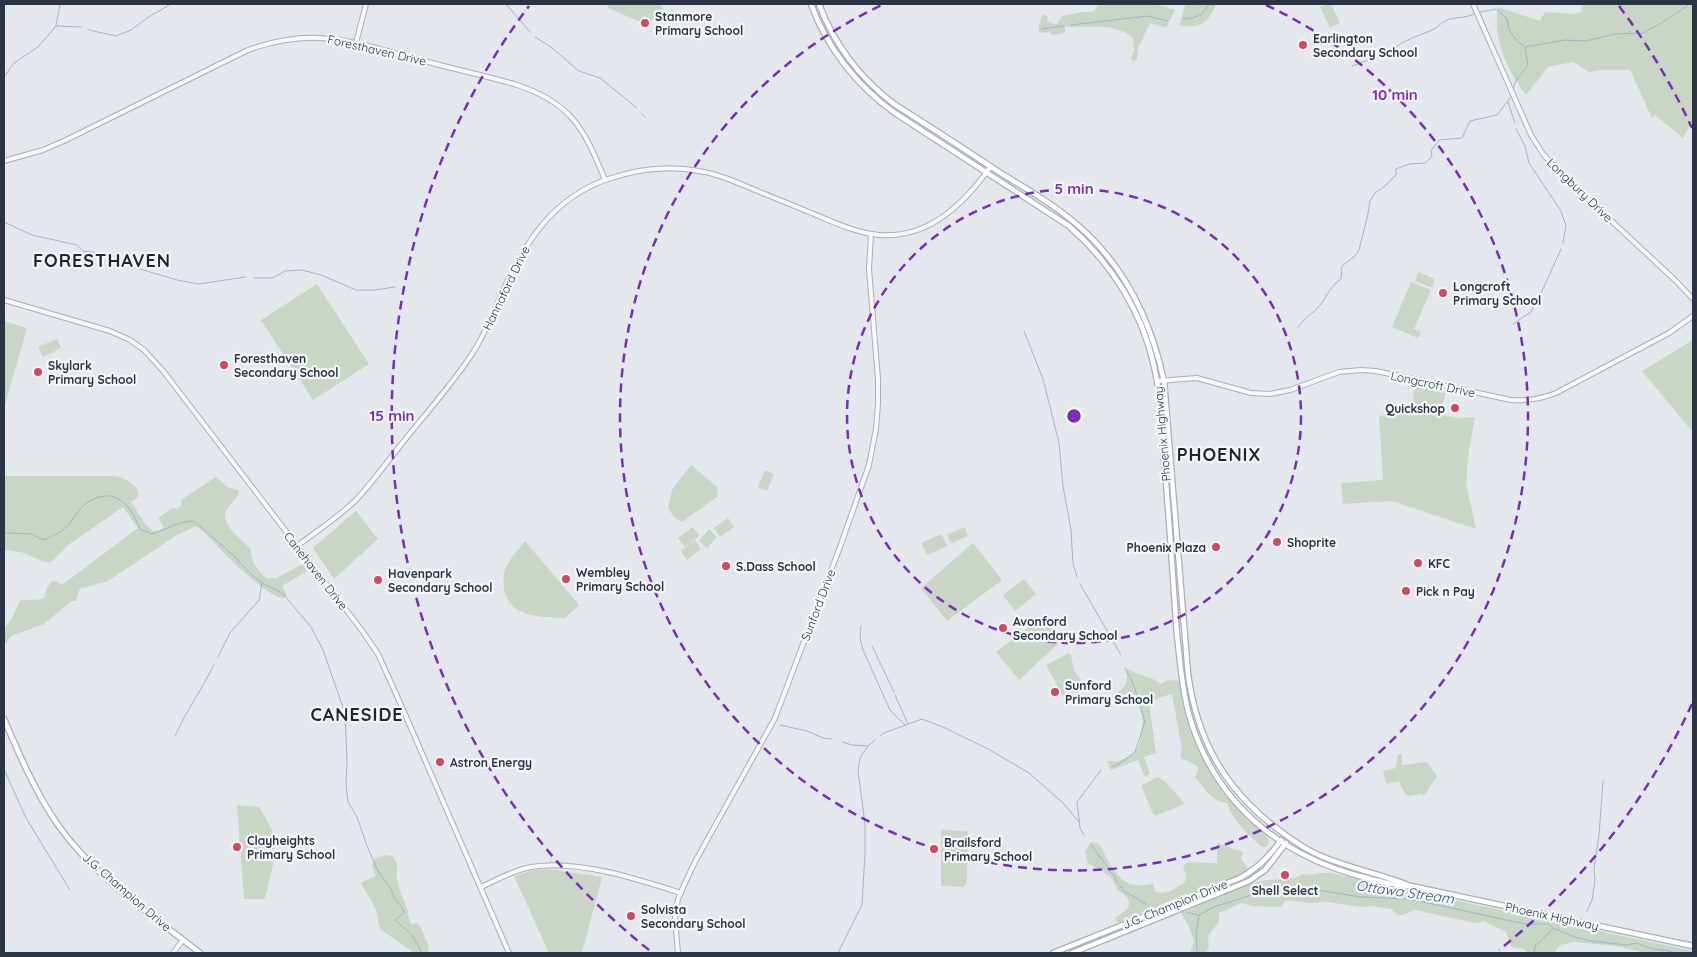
<svg xmlns="http://www.w3.org/2000/svg" width="1697" height="957" viewBox="0 0 1697 957" font-family="Quicksand,sans-serif">
	<rect width="100%" height="100%" fill="#e4e7ec"/>
	<g fill="#c9d6c5">
		<path d="M 607,4 L 662,4 L 663,17 L 643,23 L 608,8 Z"/>
		<path d="M 1100,4 L 1155,4 L 1175,10 L 1166,28 L 1150,23 L 1138,48 L 1137,60 L 1133,61 L 1131,58 L 1134,52 L 1133,38 C 1114,21 1089,28 1065,27 L 1065,33 L 1051,35 L 1050,32 L 1039,33 L 1039,24 L 1043,14 L 1048,17 L 1047,21 L 1054,24 L 1057,24 L 1062,16 L 1084,12 L 1093,12 Z"/>
		<path d="M 1186,4 L 1216,4 C 1210,22 1198,30 1179,25 Z"/>
		<path d="M 1328,4 L 1331,4 L 1340,23 L 1330,28 L 1320,7 Z"/>
		<path d="M 1583,4 L 1693,4 L 1693,120 L 1683,138 L 1655,115 L 1652,118 L 1630,70 L 1604,70 L 1589,72 L 1573,62 L 1548,67 L 1526,95 C 1508,71 1492,39 1498,7 L 1540,21 L 1545,12 L 1573,14 L 1581,12 Z"/>
		<path d="M 1418,272 L 1435,279 L 1432,288 L 1415,281 Z"/>
		<path d="M 1411,282 L 1431,290 L 1414,329 L 1421,332 L 1418,338 L 1392,327 Z"/>
		<path d="M 317,284 L 369,364 L 313,400 L 261,320 Z"/>
		<path d="M 4,321 L 27,328 L 4,408 Z"/>
		<path d="M 57,339 L 61,348 L 43,357 L 38,347 Z"/>
		<path d="M 1693,340 L 1693,432 L 1642,371 Z"/>
		<path d="M 1415,385 L 1446,391 L 1440,415 L 1460,418 L 1475,417 L 1469,449 L 1466,483 L 1476,529 L 1392,501 L 1343,504 L 1341,483 L 1383,480 L 1379,416 L 1407,413 L 1412,408 Z"/>
		<path d="M 691,465 L 717,487 L 718,496 L 682,522 L 674,517 L 668,508 L 672,490 Z"/>
		<path d="M 765,470 L 774,474 L 767,491 L 758,487 Z"/>
		<path d="M 4,476 L 113,476 C 124,477 131,482 138,490 L 138,497 L 131,502 L 146,525 L 153,531 L 160,530 L 164,527 L 158,518 L 172,508 L 177,509 L 181,506 L 181,500 L 216,477 L 227,487 L 238,490 L 239,492 C 237,500 229,504 226,511 C 220,525 243,541 251,549 C 251,563 257,569 266,578 L 276,578 L 305,563 L 311,569 L 282,586 L 287,595 L 284,598 C 267,600 217,545 203,531 L 197,527 L 194,527 L 177,535 L 108,581 L 82,588 L 79,590 L 76,601 L 72,601 L 44,624 L 11,636 L 4,646 L 4,629 L 11,620 L 20,601 C 28,598 34,602 44,598 C 46,593 48,581 55,581 C 58,582 60,584 62,585 L 138,528 L 123,507 L 68,545 L 51,562 L 45,562 L 21,552 L 4,550 Z"/>
		<path d="M 356,511 L 378,539 L 334,579 L 313,548 Z"/>
		<path d="M 728,518 L 734,527 L 720,537 L 714,528 Z"/>
		<path d="M 693,527 L 699,536 L 685,547 L 678,538 Z"/>
		<path d="M 965,527 L 968,536 L 951,543 L 947,535 Z"/>
		<path d="M 709,529 L 717,537 L 707,548 L 699,541 Z"/>
		<path d="M 941,534 L 947,546 L 927,555 L 921,543 Z"/>
		<path d="M 695,540 L 701,549 L 687,560 L 681,551 Z"/>
		<path d="M 525,541 L 579,605 L 565,618 C 541,617 510,618 504,589 C 503,583 503,575 505,570 C 509,559 518,550 525,541 Z"/>
		<path d="M 973,543 L 1002,580 L 947,621 L 921,588 Z"/>
		<path d="M 1024,579 L 1036,594 L 1015,611 L 1003,595 Z"/>
		<path d="M 1043,616 L 1061,641 L 1019,680 L 996,652 Z"/>
		<path d="M 1069,653 L 1071,655 L 1074,670 L 1085,686 L 1064,698 L 1046,665 Z"/>
		<path d="M 1127,669 C 1138,675 1153,677 1161,684 L 1168,680 L 1179,681 C 1185,728 1203,771 1235,806 C 1243,815 1266,832 1269,841 L 1267,847 L 1262,847 C 1248,834 1233,822 1227,803 C 1211,801 1204,788 1195,777 L 1198,770 L 1197,766 L 1180,757 L 1182,749 L 1172,694 C 1164,695 1158,700 1149,702 L 1156,753 L 1144,757 L 1150,774 L 1145,777 L 1138,760 L 1111,770 L 1107,761 C 1117,763 1130,759 1137,749 C 1139,746 1140,741 1141,738 C 1140,732 1142,731 1142,726 C 1144,716 1139,703 1135,694 L 1116,702 L 1113,696 C 1124,687 1129,686 1126,672 Z"/>
		<path d="M 1398,754 L 1402,754 L 1402,765 L 1427,762 L 1437,776 L 1424,796 L 1421,794 L 1408,796 L 1404,792 L 1399,781 L 1386,784 L 1383,771 L 1396,768 Z"/>
		<path d="M 1158,777 L 1166,782 L 1185,804 L 1155,816 L 1152,812 L 1142,787 L 1142,785 Z"/>
		<path d="M 237,805 L 259,807 L 272,829 L 274,860 L 265,899 L 244,899 Z"/>
		<path d="M 941,830 L 967,831 L 968,833 L 967,881 L 964,887 L 941,886 Z"/>
		<path d="M 1091,842 C 1103,842 1103,853 1108,861 C 1113,870 1123,883 1133,885 C 1140,886 1147,885 1153,884 L 1155,892 C 1168,895 1175,888 1185,882 L 1186,875 L 1183,867 L 1186,863 C 1195,861 1207,864 1217,863 L 1217,843 L 1243,852 L 1241,859 L 1249,869 L 1240,875 L 1250,885 C 1266,876 1288,883 1303,874 C 1313,876 1321,872 1332,873 L 1401,889 L 1693,951 L 1693,953 L 1646,953 L 1616,946 L 1574,942 L 1560,945 L 1554,953 L 1527,953 L 1524,949 L 1511,947 L 1506,932 L 1484,921 L 1475,923 L 1415,910 L 1403,915 L 1397,915 L 1391,909 L 1370,906 L 1361,907 L 1328,902 L 1308,903 L 1288,900 L 1285,901 L 1281,907 L 1251,906 L 1242,903 L 1219,913 L 1219,922 L 1208,936 L 1209,949 L 1205,953 L 1190,953 L 1194,941 L 1189,927 L 1181,913 L 1194,908 C 1194,902 1193,895 1186,894 L 1118,923 L 1115,918 C 1120,914 1128,911 1129,904 C 1129,896 1121,894 1117,889 C 1115,885 1114,881 1111,878 C 1108,874 1093,865 1088,864 L 1085,851 Z"/>
		<path d="M 386,855 L 392,856 C 400,865 396,868 397,878 C 398,889 404,899 407,909 C 409,914 408,919 411,924 L 417,923 L 420,926 L 429,947 L 428,953 L 414,953 L 380,929 L 376,909 L 361,883 L 375,876 L 372,864 L 376,858 Z"/>
		<path d="M 549,869 L 602,877 L 582,953 L 549,953 L 514,876 L 535,870 Z"/>
	</g>
	<g fill="none" stroke-linecap="round" stroke-linejoin="round">
		<g stroke="#9fb4cc" stroke-width="1">
			<path d="M 506,4 L 530,32"/>
			<path d="M 1480,12 L 1496,9 L 1507,19 L 1509,30 L 1518,42 L 1524,46"/>
			<path d="M 1183,19 C 1196,18 1203,16 1209,4"/>
			<path d="M 56,25 L 60,4"/>
			<path d="M 1071,25 L 1147,16 L 1168,21"/>
			<path d="M 1042,29 L 1063,26"/>
			<path d="M 89,30 L 116,36 L 131,30 L 147,18 L 171,4"/>
			<path d="M 535,37 L 551,47 L 579,71 L 600,78 L 637,108"/>
			<path d="M 1384,55 C 1393,49 1402,42 1412,38 C 1419,35 1426,33 1434,29 C 1439,26 1442,22 1447,20 C 1456,17 1466,18 1474,14"/>
			<path d="M 1352,66 L 1379,56"/>
			<path d="M 4,77 L 14,63 L 38,47 L 56,26 L 81,27"/>
			<path d="M 1513,89 L 1516,80 L 1528,65 L 1525,47 L 1565,40 L 1586,41 L 1615,34 L 1643,33 L 1660,24 L 1690,4"/>
			<path d="M 1508,102 L 1515,123"/>
			<path d="M 641,113 L 645,117"/>
			<path d="M 1516,129 L 1525,146 L 1529,163 L 1561,211 L 1566,226 L 1563,243"/>
			<path d="M 4,222 L 32,235 L 77,245 L 83,251 L 108,254 L 126,261 L 133,267 L 177,280 L 199,284 L 245,277"/>
			<path d="M 254,278 L 273,278 L 285,271 L 302,270 L 321,275 L 356,290 L 375,290 L 395,287"/>
			<path d="M 1513,324 L 1531,312 L 1543,289 L 1561,249"/>
			<path d="M 1298,327 C 1304,318 1314,313 1321,304 C 1327,295 1332,285 1341,279 L 1342,266 L 1355,256 L 1359,250 L 1368,214 L 1370,201 L 1375,193 L 1385,186 L 1396,175 L 1396,169 L 1409,164 L 1425,163 L 1432,157 L 1431,151 L 1439,140 L 1462,138 L 1470,121 L 1497,115 L 1511,97"/>
			<path d="M 1024,331 L 1043,379 L 1059,443 L 1063,486 L 1071,530 L 1073,564 L 1077,577"/>
			<path d="M 4,531 L 7,533 L 32,534 L 43,540 C 50,537 58,534 64,529 C 72,523 76,512 84,505 C 111,484 130,502 140,529 L 152,534 C 166,530 178,521 194,521 L 233,555 L 252,575 L 265,585 L 275,589 L 285,596 L 311,627 L 323,650 L 345,713 L 347,761 L 346,785 L 348,802 L 357,817 L 367,846 L 379,873 L 391,889 L 394,897 L 403,909 L 404,913 L 395,920 L 411,934 L 422,953"/>
			<path d="M 1080,584 L 1121,655"/>
			<path d="M 861,626 L 860,638 L 863,650 L 890,710 L 905,725"/>
			<path d="M 872,646 L 894,692"/>
			<path d="M 218,657 L 230,633 L 259,600 L 262,583"/>
			<path d="M 895,695 L 908,724"/>
			<path d="M 780,725 L 807,731 L 823,738 L 832,739"/>
			<path d="M 175,736 C 186,711 202,689 214,665"/>
			<path d="M 880,736 L 884,733 L 922,719 L 943,727 L 990,750 L 1029,773 L 1064,804 L 1079,822"/>
			<path d="M 842,742 L 852,745 L 868,746 L 875,740"/>
			<path d="M 1112,767 L 1119,764 L 1135,752 L 1145,722 L 1133,683 L 1125,668"/>
			<path d="M 4,769 L 26,818 L 70,890"/>
			<path d="M 1084,835 L 1080,828 L 1077,802 L 1101,770"/>
			<path d="M 1091,845 L 1114,876 L 1117,882 L 1124,891 L 1146,904"/>
			<path d="M 1587,911 L 1592,900 L 1595,880 L 1594,869 L 1599,835 L 1603,781"/>
			<path d="M 1187,912 L 1198,915"/>
			<path d="M 838,953 L 862,905 L 865,855 L 865,824 L 858,771 L 860,758 L 868,746"/>
			<path d="M 1196,953 L 1197,951 L 1196,933 L 1199,915 L 1214,907 L 1260,892 L 1291,889 L 1318,890 L 1361,897 L 1408,899 L 1433,904 L 1506,920 L 1526,924 L 1548,924 L 1553,928 L 1575,937 L 1591,941 L 1626,945 L 1636,943 L 1653,949 L 1665,950 L 1675,953"/>
			<path d="M 1534,953 L 1535,946 L 1553,929"/>
		</g>
		<g stroke="#a9aeb7" stroke-width="6">
			<g id="tertiary">
				<path d="M 1473,4 L 1531,135 L 1543,154 L 1560,173 L 1676,281 L 1693,299"/>
				<path d="M 356,43 L 366,4"/>
				<path d="M 4,161 L 43,150 L 66,140 L 248,50 C 315,26 352,42 417,59 C 449,68 482,75 514,84 C 571,102 584,128 605,180"/>
				<path d="M 4,300 L 110,331 L 130,340 L 144,350 L 164,372 L 363,632 L 378,654 L 401,705 L 509,953"/>
				<path d="M 1157,381 L 1197,378 L 1251,393 L 1270,394 L 1290,390 L 1339,372 L 1361,370 L 1376,371 L 1511,400 C 1527,401 1541,399 1556,393 L 1669,333 L 1693,316"/>
				<path d="M 297,546 C 316,532 337,518 355,501 C 374,481 390,458 407,437 C 429,410 453,383 472,354 C 484,336 492,316 500,297 C 523,245 552,198 608,179 C 637,169 668,165 699,171 C 718,174 736,182 755,190 C 775,198 794,206 814,214 C 835,223 857,233 879,235 C 929,239 965,203 991,166"/>
				<path d="M 481,887 C 497,880 513,870 531,867 C 576,859 638,879 681,893"/>
				<path d="M 173,953 L 183,940"/>
				<path d="M 678,953 L 675,918 L 678,899 L 684,885 L 696,860 L 775,718 L 840,547 L 869,465 L 876,429 L 878,403 L 878,379 L 869,269 L 871,234"/>
			</g>
		</g>
		<g stroke="#a9aeb7" stroke-width="7">
			<g id="secondary">
				<path d="M 811,4 C 827,48 857,86 895,113 L 1069,226 C 1111,263 1142,311 1154,366 C 1162,401 1162,437 1165,472 C 1170,526 1173,581 1177,635 C 1181,669 1183,703 1196,736 C 1225,811 1286,857 1363,877 C 1379,881 1395,886 1411,886 L 1693,946"/>
				<path d="M 819,4 C 834,44 860,78 894,104 C 929,126 964,149 999,172 C 1023,187 1047,200 1069,218 C 1121,259 1150,316 1164,381 L 1188,674 C 1197,740 1225,790 1279,830 C 1292,840 1306,850 1321,856 C 1349,868 1380,874 1408,885"/>
				<path d="M 4,719 C 20,756 35,792 58,825 C 95,877 150,914 200,953"/>
				<path d="M 1053,953 L 1240,878 C 1257,869 1270,856 1281,840"/>
				<path d="M 1072,953 L 1249,881 L 1265,870 L 1286,843"/>
			</g>
		</g>
		<use href="#tertiary" stroke="#f7f8fa" stroke-width="4"/>
		<use href="#secondary" stroke="#fff" stroke-width="4.5"/>
	</g>
	<g fill="none" stroke="#7b2cbf" stroke-width="2.5" stroke-dasharray="9 6">
		<circle cx="1074" cy="416" r="227"/>
		<path d="M1266 5A454 454 0 1 1 882 5"/>
		<path d="M1692 704A682 682 0 0 1 1499 950M649 950A682 682 0 0 1 529 6M1619 6A682 682 0 0 1 1692 128"/>
	</g>
	<g fill="#d1495b" stroke="#f4f6f9" stroke-width="2">
		<circle cx="645" cy="23" r="5"/>
		<circle cx="1303" cy="45" r="5"/>
		<circle cx="1443" cy="293" r="5"/>
		<circle cx="224" cy="365" r="5"/>
		<circle cx="38" cy="372" r="5"/>
		<circle cx="1455" cy="408" r="5"/>
		<circle cx="1277" cy="542" r="5"/>
		<circle cx="1216" cy="547" r="5"/>
		<circle cx="1418" cy="563" r="5"/>
		<circle cx="726" cy="566" r="5"/>
		<circle cx="566" cy="579" r="5"/>
		<circle cx="378" cy="580" r="5"/>
		<circle cx="1406" cy="591" r="5"/>
		<circle cx="1003" cy="628" r="5"/>
		<circle cx="1055" cy="692" r="5"/>
		<circle cx="440" cy="762" r="5"/>
		<circle cx="237" cy="847" r="5"/>
		<circle cx="934" cy="849" r="5"/>
		<circle cx="1285" cy="875" r="5"/>
		<circle cx="631" cy="916" r="5"/>
	</g>
	<g text-anchor="middle" dominant-baseline="central" stroke-width="4.5" stroke-linejoin="round" paint-order="stroke">
		<g font-size="12" font-weight="bold" fill="#2b3445" stroke="#f4f6f9" text-anchor="start">
			<text x="655" y="16">Stanmore<tspan x="655" dy="14">Primary School</tspan></text>
			<text x="1313" y="38">Earlington<tspan x="1313" dy="14">Secondary School</tspan></text>
			<text x="1453" y="286">Longcroft<tspan x="1453" dy="14">Primary School</tspan></text>
			<text x="234" y="358">Foresthaven<tspan x="234" dy="14">Secondary School</tspan></text>
			<text x="48" y="365">Skylark<tspan x="48" dy="14">Primary School</tspan></text>
			<text x="1445" y="408" text-anchor="end">Quickshop</text>
			<text x="1287" y="542">Shoprite</text>
			<text x="1206" y="547" text-anchor="end">Phoenix Plaza</text>
			<text x="1428" y="563">KFC</text>
			<text x="736" y="566">S.Dass School</text>
			<text x="576" y="572">Wembley<tspan x="576" dy="14">Primary School</tspan></text>
			<text x="388" y="573">Havenpark<tspan x="388" dy="14">Secondary School</tspan></text>
			<text x="1416" y="591">Pick n Pay</text>
			<text x="1013" y="621">Avonford<tspan x="1013" dy="14">Secondary School</tspan></text>
			<text x="1065" y="685">Sunford<tspan x="1065" dy="14">Primary School</tspan></text>
			<text x="450" y="762">Astron Energy</text>
			<text x="247" y="840">Clayheights<tspan x="247" dy="14">Primary School</tspan></text>
			<text x="944" y="842">Brailsford<tspan x="944" dy="14">Primary School</tspan></text>
			<text x="1285" y="890" text-anchor="middle">Shell Select</text>
			<text x="641" y="909">Solvista<tspan x="641" dy="14">Secondary School</tspan></text>
		</g>
		<g font-size="12" fill="#2b3445" stroke="#f4f6f9">
			<text transform="translate(377 50) rotate(13)">Foresthaven Drive</text>
			<text transform="translate(1580 190) rotate(44)">Longbury Drive</text>
			<text transform="translate(506 288) rotate(-64)">Hannaford Drive</text>
			<text transform="translate(1433 384) rotate(12)">Longcroft Drive</text>
			<text transform="translate(1162 434) rotate(-95)">Phoenix Highway</text>
			<text transform="translate(316 571) rotate(52)">Canehaven Drive</text>
			<text transform="translate(818 605) rotate(-69)">Sunford Drive</text>
			<text transform="translate(127 892) rotate(41)">J.G. Champion Drive</text>
			<text transform="translate(1175 904) rotate(-22)">J.G. Champion Drive</text>
			<text transform="translate(1552 916) rotate(12)">Phoenix Highway</text>
		</g>
		<g font-size="14" font-style="italic" fill="#34527a" stroke="#f4f6f9">
			<text transform="translate(1405 892) rotate(8)">Ottawa Stream</text>
		</g>
		<g font-size="18" font-weight="bold" letter-spacing="1" fill="#1d2536" stroke="#f4f6f9">
			<text x="102" y="260">FORESTHAVEN</text>
			<text x="1219" y="454">PHOENIX</text>
			<text x="357" y="714">CANESIDE</text>
		</g>
	</g>
	<circle cx="1074" cy="416" r="8" fill="#7b2cbf" stroke="#f4f6f9" stroke-width="2.5"/>
	<g font-size="15" text-anchor="middle" font-weight="bold" fill="#7b2cbf" stroke="#f4f6f9" stroke-width="4.5" stroke-linejoin="round" paint-order="stroke">
		<text x="1395" y="100">10 min</text>
		<text x="1074" y="194">5 min</text>
		<text x="392" y="421">15 min</text>
	</g>
	<rect width="1697" height="957" fill="none" stroke="#2b3445" stroke-width="10"/>
</svg>
